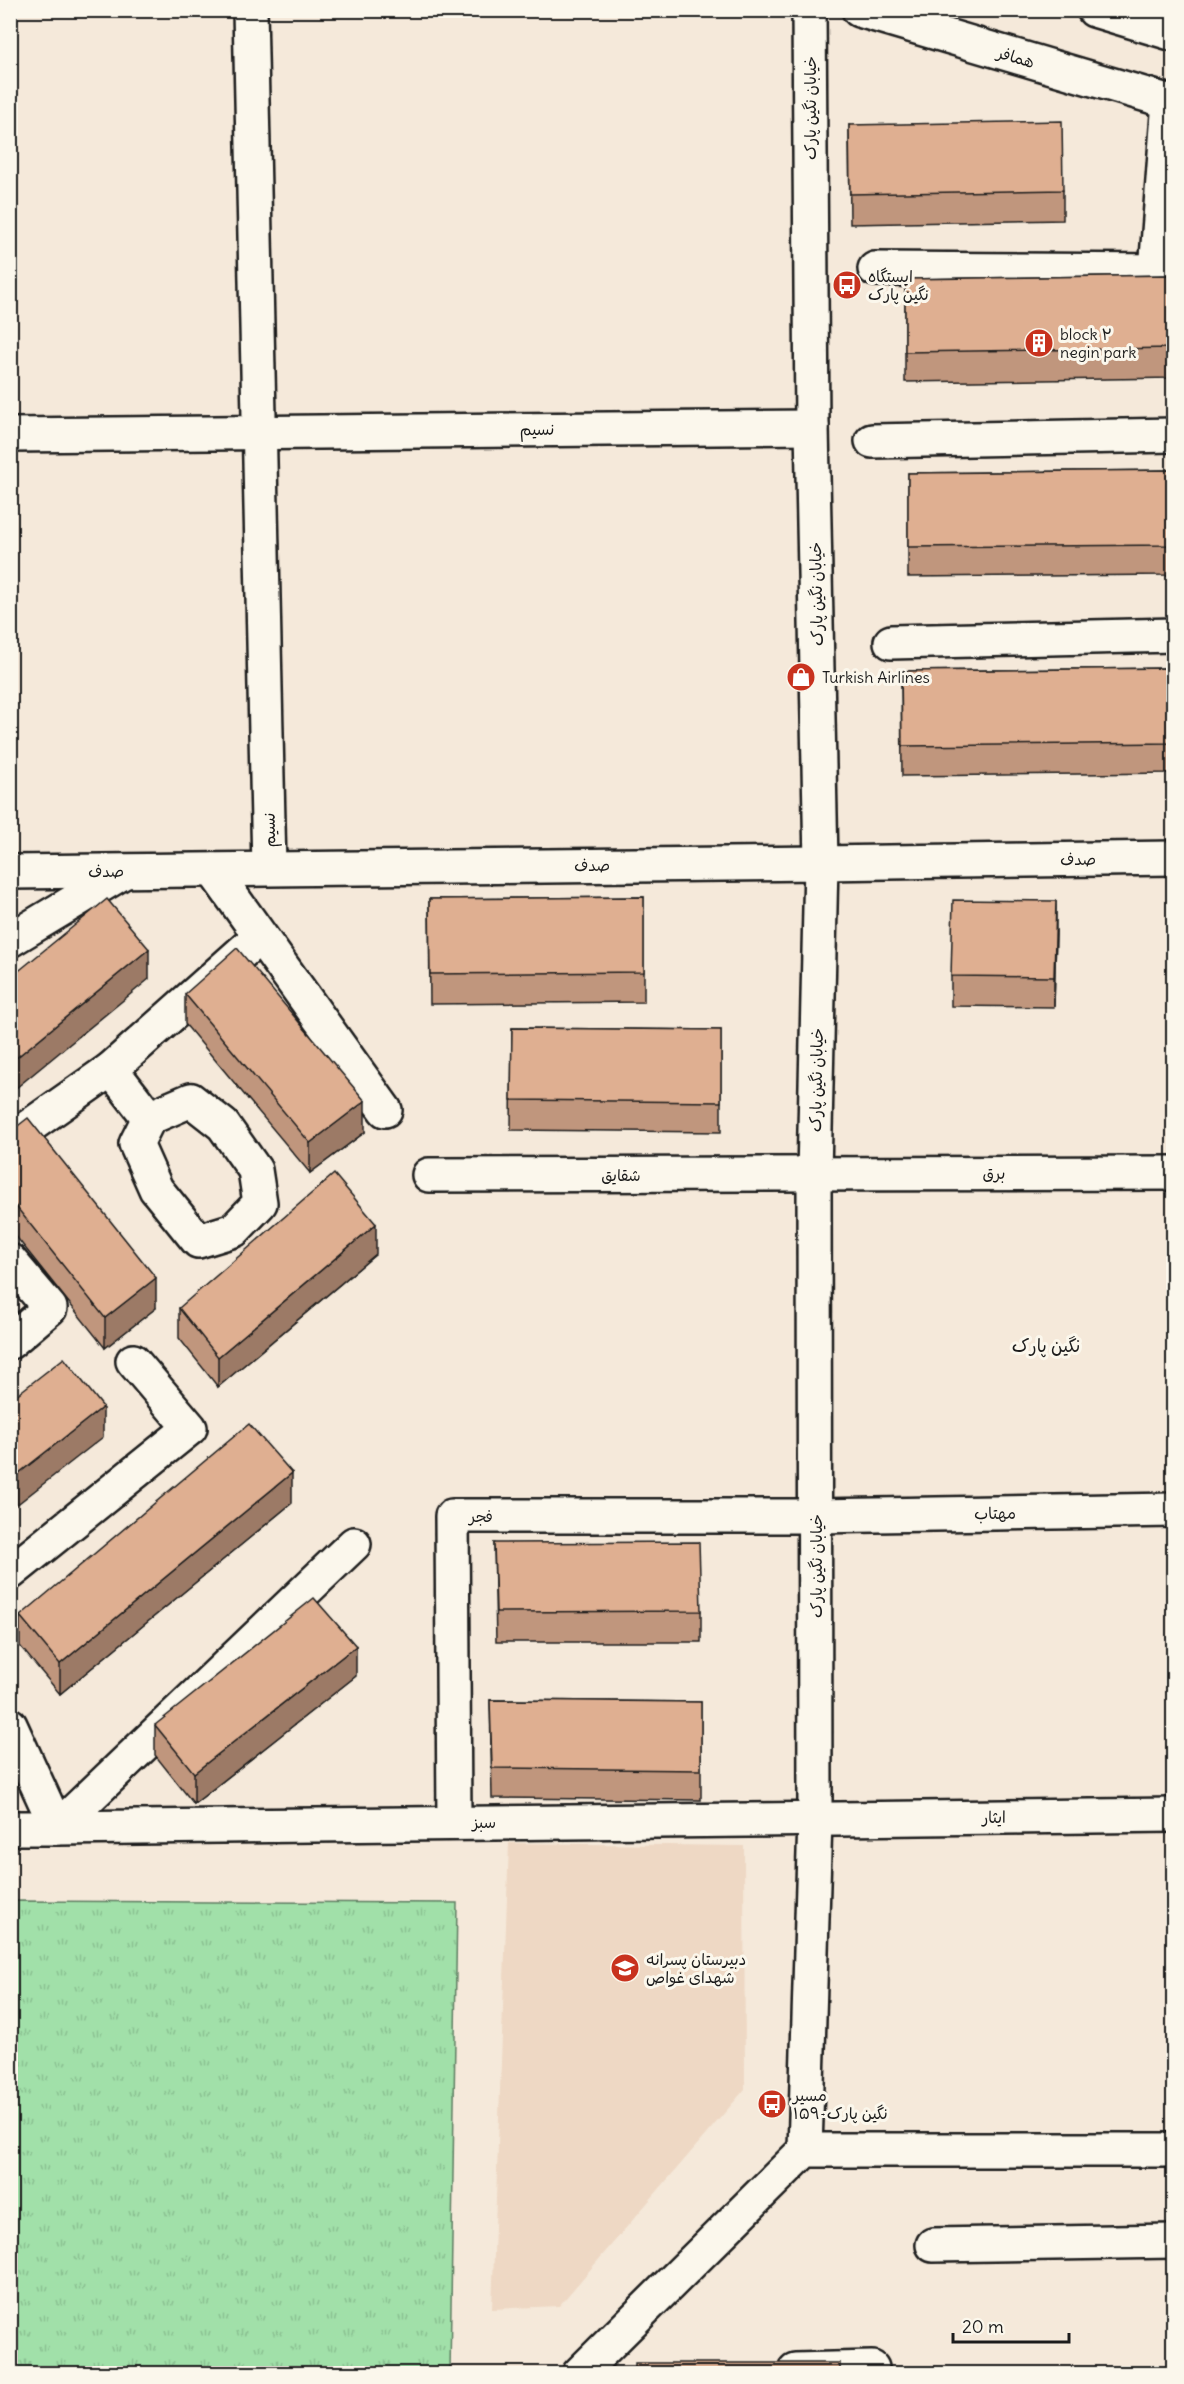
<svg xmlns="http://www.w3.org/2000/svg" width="1184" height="2384" viewBox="0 0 1184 2384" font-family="Delius,'Playpen Sans Arabic',sans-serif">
	<defs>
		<pattern id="park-tufts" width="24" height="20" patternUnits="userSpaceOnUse" patternTransform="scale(1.5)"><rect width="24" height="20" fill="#a1e0a9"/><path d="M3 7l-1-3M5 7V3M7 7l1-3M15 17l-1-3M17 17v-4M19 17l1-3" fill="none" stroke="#8ac091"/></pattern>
	</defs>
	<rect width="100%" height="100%" fill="#f5e9da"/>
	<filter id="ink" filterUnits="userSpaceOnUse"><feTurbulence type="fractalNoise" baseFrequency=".0167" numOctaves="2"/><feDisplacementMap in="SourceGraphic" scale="12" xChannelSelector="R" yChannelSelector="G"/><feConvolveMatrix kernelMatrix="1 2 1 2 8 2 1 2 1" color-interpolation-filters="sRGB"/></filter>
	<g filter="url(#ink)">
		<path fill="#eed8c4" d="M 509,1843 L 744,1846 L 745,2089 L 559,2306 L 492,2309 Z"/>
		<path fill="url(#park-tufts)" stroke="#5e7e62" stroke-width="1.5" d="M 11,1901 L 457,1903 L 450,2373 L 11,2373 Z"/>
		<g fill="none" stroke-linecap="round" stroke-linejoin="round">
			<g stroke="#1c1c1c" stroke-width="38">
				<g id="minor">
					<path d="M 250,10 L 269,868"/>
					<path d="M 875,269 L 1174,271"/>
					<path d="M 1156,271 L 1169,101"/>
					<path d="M 10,435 L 812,427"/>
					<path d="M 872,441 L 1174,435"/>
					<path d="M 891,642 L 1174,635"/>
					<path d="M 213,870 L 385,1110"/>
					<path d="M 10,872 L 821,863 L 814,1174 L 815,1819 L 805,2150"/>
					<path d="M 10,940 L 123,872"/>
					<path d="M 111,1069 L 149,1118"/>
					<path d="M 191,1100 L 223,1125 L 255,1170 L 260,1203 L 234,1230 L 198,1241 L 156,1189 L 136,1144 L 149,1118 Z"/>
					<path d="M 10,1140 L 111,1069 L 259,937"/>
					<path d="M 429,1175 L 1174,1173"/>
					<path d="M 10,1261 L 50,1308 L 10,1342"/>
					<path d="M 10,1573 L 190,1428 L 133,1361"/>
					<path d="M 10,1725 L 57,1828 L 1174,1815"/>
					<path d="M 454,1822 L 452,1516 L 816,1516 L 1174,1510"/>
					<path d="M 10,1828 L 57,1828 L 354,1544"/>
					<path d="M 933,2245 L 1174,2241"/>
					<path d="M 795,2370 L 872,2368 L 872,2374"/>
					<path d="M 579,2374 L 805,2150 L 1174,2150"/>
				</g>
			</g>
			<g stroke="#1c1c1c" stroke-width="38">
				<g id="tertiary">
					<path d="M 859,10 L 1174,103"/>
					<path d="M 1094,10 L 1174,34"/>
				</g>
			</g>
			<g stroke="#1c1c1c" stroke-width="38">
				<path id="secondary" d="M 809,10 L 812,427 L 821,863 L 1174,858"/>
			</g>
			<use href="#minor" stroke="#fbf7ec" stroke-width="33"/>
			<use href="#tertiary" stroke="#fbf7ec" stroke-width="33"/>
			<use href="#secondary" stroke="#fbf7ec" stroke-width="33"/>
		</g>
		<g fill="#c0967d" stroke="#1c1c1c" stroke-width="1.5">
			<path d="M 849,125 L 1063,190 L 1063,220 L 850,224 Z"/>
			<path d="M 1173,275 L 1173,378 L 905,382 L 905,279 Z"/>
			<path d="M 1173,470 L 1173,575 L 908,577 L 908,473 Z"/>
			<path d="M 1173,668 L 1173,773 L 902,776 L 901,671 Z"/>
			<path d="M 644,897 L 644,1002 L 430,1004 L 429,899 Z"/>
			<path d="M 1056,931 L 1054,1007 L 951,1006 L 951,976 Z"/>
			<path d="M 185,994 L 365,1132 L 310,1173 L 185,1024 Z"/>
			<path d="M 512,1028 L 721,1030 L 721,1132 L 511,1130 Z"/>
			<path d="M 10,1132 L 156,1308 L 105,1348 L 10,1229 Z"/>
			<path d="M 376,1254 L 218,1387 L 179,1338 L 179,1308 Z"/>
			<path d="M 292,1503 L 60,1694 L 20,1646 L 20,1616 Z"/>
			<path d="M 494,1543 L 701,1611 L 701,1642 L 496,1642 Z"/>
			<path d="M 356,1676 L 194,1804 L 155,1755 L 155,1725 Z"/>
			<path d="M 490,1700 L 701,1702 L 701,1800 L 492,1798 Z"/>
		</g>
		<g fill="#9c7a66" stroke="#1c1c1c" stroke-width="1.5">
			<path d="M 1056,901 L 1056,931 L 1054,1007 L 1054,977 Z"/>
			<path d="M 149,949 L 149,979 L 10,1093 L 10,1063 Z"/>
			<path d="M 365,1101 L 365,1132 L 310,1173 L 310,1143 Z"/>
			<path d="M 376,1224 L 376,1254 L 218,1387 L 218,1357 Z"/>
			<path d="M 156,1278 L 156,1308 L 105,1348 L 105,1318 Z"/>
			<path d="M 103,1407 L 103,1437 L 10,1510 L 10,1480 Z"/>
			<path d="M 292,1473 L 292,1503 L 60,1694 L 60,1664 Z"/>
			<path d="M 356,1646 L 356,1676 L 194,1804 L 194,1773 Z"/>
		</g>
		<g fill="#dfaf91" stroke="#1c1c1c" stroke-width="1.5">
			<path d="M 1062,121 L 1063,190 L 850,194 L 849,125 Z"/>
			<path d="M 1173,275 L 1173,348 L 905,352 L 905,279 Z"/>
			<path d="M 1173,470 L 1173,545 L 908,547 L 908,473 Z"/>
			<path d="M 1173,668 L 1173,743 L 902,746 L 901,671 Z"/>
			<path d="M 644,897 L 644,972 L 430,974 L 429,899 Z"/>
			<path d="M 107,899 L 149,949 L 10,1063 L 10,978 Z"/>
			<path d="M 953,900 L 1056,901 L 1054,977 L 951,976 Z"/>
			<path d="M 237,948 L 365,1101 L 310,1143 L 185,994 Z"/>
			<path d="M 512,1028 L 721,1030 L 721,1102 L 511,1100 Z"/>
			<path d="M 28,1118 L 156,1278 L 105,1318 L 10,1199 L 10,1132 Z"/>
			<path d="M 334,1174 L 376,1224 L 218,1357 L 179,1308 Z"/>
			<path d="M 64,1358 L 103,1407 L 10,1480 L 10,1400 Z"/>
			<path d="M 249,1424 L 292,1473 L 60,1664 L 20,1616 Z"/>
			<path d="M 699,1542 L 701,1611 L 496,1612 L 494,1543 Z"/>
			<path d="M 314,1598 L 356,1646 L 194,1773 L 155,1725 Z"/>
			<path d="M 490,1700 L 701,1702 L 701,1770 L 492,1768 Z"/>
			<rect x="635" y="2363" width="205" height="10"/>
		</g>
	</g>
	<defs>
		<g id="bus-disc" transform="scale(1.5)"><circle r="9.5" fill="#c8321e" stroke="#fbf7ec"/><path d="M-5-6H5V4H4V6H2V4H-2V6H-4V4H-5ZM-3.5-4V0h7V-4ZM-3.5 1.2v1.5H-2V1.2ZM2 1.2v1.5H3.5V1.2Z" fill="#fff"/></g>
		<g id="building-disc" transform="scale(1.5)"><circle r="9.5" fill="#c8321e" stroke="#fbf7ec"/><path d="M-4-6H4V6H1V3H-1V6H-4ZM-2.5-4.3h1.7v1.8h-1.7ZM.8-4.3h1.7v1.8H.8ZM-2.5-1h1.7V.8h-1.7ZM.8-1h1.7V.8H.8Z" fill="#fff"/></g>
		<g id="shop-disc" transform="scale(1.5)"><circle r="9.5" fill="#c8321e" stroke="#fbf7ec"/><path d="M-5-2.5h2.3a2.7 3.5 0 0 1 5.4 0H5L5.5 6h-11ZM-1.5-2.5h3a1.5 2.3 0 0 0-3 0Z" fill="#fff"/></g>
		<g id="school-disc" transform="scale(1.5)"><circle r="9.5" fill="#c8321e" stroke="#fbf7ec"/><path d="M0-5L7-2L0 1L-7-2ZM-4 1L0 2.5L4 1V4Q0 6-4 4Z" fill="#fff"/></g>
	</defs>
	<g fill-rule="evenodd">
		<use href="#bus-disc" x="847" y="285"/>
		<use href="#building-disc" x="1039" y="343"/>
		<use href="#shop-disc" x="801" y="677"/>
		<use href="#school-disc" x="625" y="1968"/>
		<use href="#bus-disc" x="772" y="2104"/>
	</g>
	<g text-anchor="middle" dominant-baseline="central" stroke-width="6" stroke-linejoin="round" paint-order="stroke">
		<g font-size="16" fill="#1c1c1c" stroke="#fbf7ec">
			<text transform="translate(1016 57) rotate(16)">همافر</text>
			<text transform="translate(810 108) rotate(-90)">خیابان نگین پارک</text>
			<text transform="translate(537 429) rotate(-1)">نسیم</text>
			<text transform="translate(816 594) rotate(-91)">خیابان نگین پارک</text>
			<text transform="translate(269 830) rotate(-91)">نسیم</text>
			<text transform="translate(1078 859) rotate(-1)">صدف</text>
			<text transform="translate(592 865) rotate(-1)">صدف</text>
			<text transform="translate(106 871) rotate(-1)">صدف</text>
			<text transform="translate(816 1080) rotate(-89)">خیابان نگین پارک</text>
			<text x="994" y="1173">برق</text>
			<text x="621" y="1175">شقایق</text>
			<text transform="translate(995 1513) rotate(-1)">مهتاب</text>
			<text x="481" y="1516">فجر</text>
			<text transform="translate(816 1566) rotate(-90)">خیابان نگین پارک</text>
			<text transform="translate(994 1817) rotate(-1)">ایثار</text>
			<text transform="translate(484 1822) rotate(-1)">سبز</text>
		</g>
		<g font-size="16" fill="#1c1c1c" stroke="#fbf7ec" text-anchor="start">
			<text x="868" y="276">ایستگاه<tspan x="868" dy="18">نگین پارک</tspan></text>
			<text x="1060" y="334">block ۲<tspan x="1060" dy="18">negin park</tspan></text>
			<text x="822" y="677">Turkish Airlines</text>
			<text x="646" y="1959">دبیرستان پسرانه<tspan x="646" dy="18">شهدای غواص</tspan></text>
			<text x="793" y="2095">مسیر<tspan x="793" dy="18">۱۵۹-نگین پارک</tspan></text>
		</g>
		<g font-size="18" fill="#1c1c1c" stroke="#fbf7ec">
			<text x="1046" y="1345">نگین پارک</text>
		</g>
	</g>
	<rect width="1184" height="2384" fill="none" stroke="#fbf7ec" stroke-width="36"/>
	<rect x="18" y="18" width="1148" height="2348" fill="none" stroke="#1c1c1c" stroke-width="2" filter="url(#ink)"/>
	<path d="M953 2333v9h116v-9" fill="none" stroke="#1c1c1c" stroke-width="3"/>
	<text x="962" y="2333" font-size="18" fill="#1c1c1c" stroke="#fbf7ec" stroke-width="4.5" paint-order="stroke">20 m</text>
</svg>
